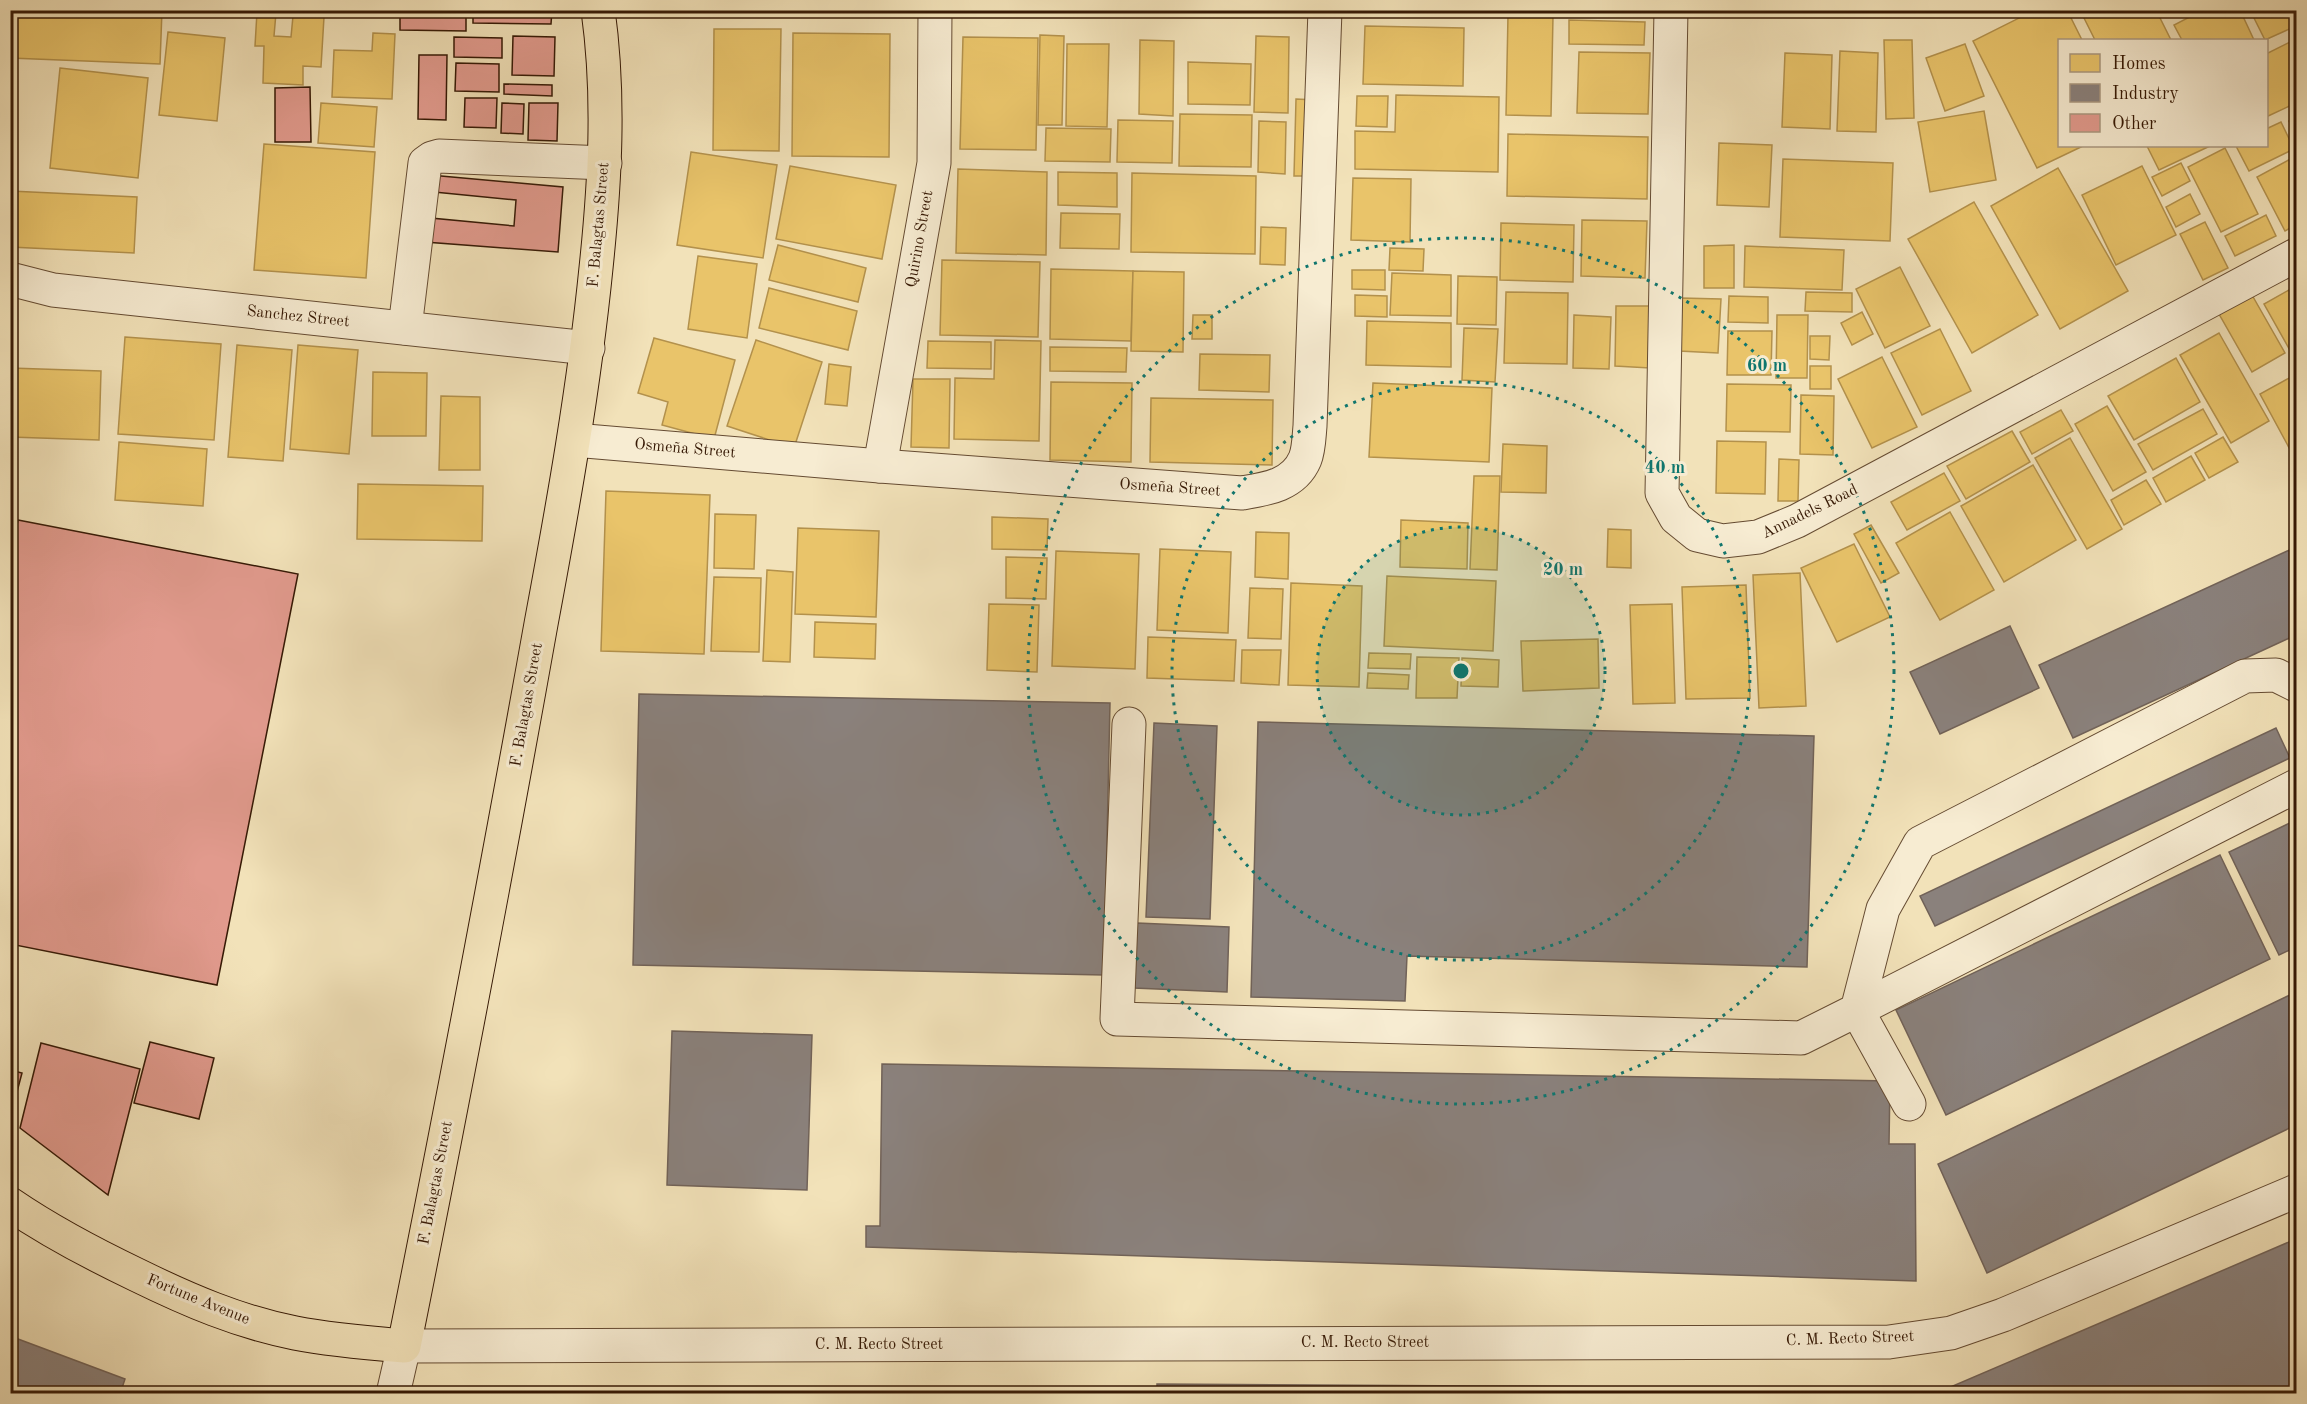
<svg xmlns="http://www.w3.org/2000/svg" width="2307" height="1404" viewBox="0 0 2307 1404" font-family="'Old Standard TT',serif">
	<rect width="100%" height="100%" fill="#f2e2b9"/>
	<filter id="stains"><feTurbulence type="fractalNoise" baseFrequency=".00333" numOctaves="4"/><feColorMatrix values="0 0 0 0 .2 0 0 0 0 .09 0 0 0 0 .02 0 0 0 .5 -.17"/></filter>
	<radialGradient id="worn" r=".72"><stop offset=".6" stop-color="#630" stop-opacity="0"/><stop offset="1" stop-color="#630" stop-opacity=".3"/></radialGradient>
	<g fill="#e9c46a" stroke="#b3914c" stroke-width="1.5">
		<path d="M 12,10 L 162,10 L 160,64 L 10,58 Z"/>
		<path d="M 2035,10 L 2067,10 L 2082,40 L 2060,40 L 2060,146 L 2083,146 L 2037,168 L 1973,41 Z"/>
		<path d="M 2080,10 L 2156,10 L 2171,40 L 2095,40 Z"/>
		<path d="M 2203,10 L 2240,10 L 2254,40 L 2182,40 L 2174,25 Z"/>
		<path d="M 2250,10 L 2289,10 L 2296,26 L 2265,40 Z"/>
		<path d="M 257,12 L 276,13 L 274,36 L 291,37 L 293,16 L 324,17 L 321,67 L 303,66 L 303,85 L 263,83 L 264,46 L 255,46 Z"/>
		<path d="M 1508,15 L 1553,16 L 1551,116 L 1506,115 Z"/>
		<path d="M 1569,20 L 1645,22 L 1644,45 L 1569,44 Z"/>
		<path d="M 1365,26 L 1464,28 L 1463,86 L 1363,84 Z"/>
		<path d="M 714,29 L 781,29 L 779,151 L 713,150 Z"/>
		<path d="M 168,32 L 225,38 L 217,121 L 159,115 Z"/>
		<path d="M 373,33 L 395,34 L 392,99 L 332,97 L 334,50 L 372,51 Z"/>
		<path d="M 793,33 L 890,34 L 889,157 L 792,156 Z"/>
		<path d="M 1040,35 L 1064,36 L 1062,125 L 1038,125 Z"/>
		<path d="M 1256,36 L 1289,37 L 1288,113 L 1254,112 Z"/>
		<path d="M 963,37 L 1038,38 L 1036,150 L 960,149 Z"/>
		<path d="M 2296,39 L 2296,103 L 2266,117 L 2266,54 Z"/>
		<path d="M 1140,40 L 1174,41 L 1173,116 L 1139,114 Z"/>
		<path d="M 1884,40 L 1912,40 L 1914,118 L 1886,119 Z"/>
		<path d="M 1067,44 L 1109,44 L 1107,127 L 1066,126 Z"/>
		<path d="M 1965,44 L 1984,96 L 1945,111 L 1926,58 Z"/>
		<path d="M 1840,51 L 1878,53 L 1876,132 L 1837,131 Z"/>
		<path d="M 1579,52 L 1650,53 L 1648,114 L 1577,113 Z"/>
		<path d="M 1785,53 L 1832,55 L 1830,129 L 1782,127 Z"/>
		<path d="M 1188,62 L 1251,64 L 1250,105 L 1188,104 Z"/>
		<path d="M 60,68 L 148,78 L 138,178 L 50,168 Z"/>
		<path d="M 1396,95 L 1499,97 L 1498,172 L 1355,169 L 1355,131 L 1395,132 Z"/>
		<path d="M 1357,96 L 1388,96 L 1387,127 L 1356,126 Z"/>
		<path d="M 1296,99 L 1315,100 L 1313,176 L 1294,176 Z"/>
		<path d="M 321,103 L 377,107 L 374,147 L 318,143 Z"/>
		<path d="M 1984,111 L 1996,180 L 1930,192 L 1918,122 Z"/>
		<path d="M 1180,114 L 1252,115 L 1251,167 L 1179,166 Z"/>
		<path d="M 2296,117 L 2296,136 L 2289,121 Z"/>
		<path d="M 1118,120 L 1173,121 L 1172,163 L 1117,162 Z"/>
		<path d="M 1259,121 L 1286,122 L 1285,174 L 1258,172 Z"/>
		<path d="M 2281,122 L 2294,149 L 2249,171 L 2236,146 L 2266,146 L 2266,129 Z"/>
		<path d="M 1046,128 L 1111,129 L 1110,162 L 1045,161 Z"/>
		<path d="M 1508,134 L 1648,137 L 1647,199 L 1507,196 Z"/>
		<path d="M 1719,143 L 1772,145 L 1769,207 L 1717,205 Z"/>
		<path d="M 264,144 L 375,152 L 366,278 L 254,270 Z"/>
		<path d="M 2147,146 L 2210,146 L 2159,170 Z"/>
		<path d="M 2225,148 L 2258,214 L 2221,232 L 2188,167 Z"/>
		<path d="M 691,152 L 777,165 L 763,258 L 677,245 Z"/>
		<path d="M 2296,156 L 2296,225 L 2285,231 L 2257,177 Z"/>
		<path d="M 1783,159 L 1893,163 L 1890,241 L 1780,237 Z"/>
		<path d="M 2181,163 L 2190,181 L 2162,196 L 2152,177 Z"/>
		<path d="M 790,166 L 896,185 L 882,259 L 776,239 Z"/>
		<path d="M 2142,166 L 2176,235 L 2116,265 L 2082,195 Z"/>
		<path d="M 2058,168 L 2128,291 L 2060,329 L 1991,206 Z"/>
		<path d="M 958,169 L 1047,172 L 1046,255 L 956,253 Z"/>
		<path d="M 1058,172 L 1117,173 L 1117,207 L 1058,205 Z"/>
		<path d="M 1132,173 L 1256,176 L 1255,254 L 1131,252 Z"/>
		<path d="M 1353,178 L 1411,179 L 1410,242 L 1351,240 Z"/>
		<path d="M 10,191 L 137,197 L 134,253 L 10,247 Z"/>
		<path d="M 2190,194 L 2200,214 L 2176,227 L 2166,207 Z"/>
		<path d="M 1974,202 L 2038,315 L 1972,353 L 1908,239 Z"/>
		<path d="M 1061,213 L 1120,214 L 1119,249 L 1060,248 Z"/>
		<path d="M 2266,215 L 2276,236 L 2235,256 L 2225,236 Z"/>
		<path d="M 1582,220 L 1647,221 L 1645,278 L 1581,276 Z"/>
		<path d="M 2205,222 L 2228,268 L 2203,280 L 2180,234 Z"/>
		<path d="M 1501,223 L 1574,225 L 1573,282 L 1500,280 Z"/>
		<path d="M 1261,227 L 1286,228 L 1285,265 L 1260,264 Z"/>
		<path d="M 778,245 L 866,268 L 858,302 L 769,280 Z"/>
		<path d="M 1734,245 L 1734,288 L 1704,288 L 1704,246 Z"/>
		<path d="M 1745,246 L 1844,250 L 1842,290 L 1744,287 Z"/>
		<path d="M 1390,248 L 1424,249 L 1423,271 L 1389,270 Z"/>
		<path d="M 698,256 L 757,264 L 747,338 L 688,329 Z"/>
		<path d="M 942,260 L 1040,262 L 1038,337 L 940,335 Z"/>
		<path d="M 1900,267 L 1930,326 L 1885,348 L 1856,289 Z"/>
		<path d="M 1051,269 L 1133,271 L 1131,341 L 1050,339 Z"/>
		<path d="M 1352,270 L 1385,270 L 1385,290 L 1352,289 Z"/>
		<path d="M 1133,271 L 1184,272 L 1183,352 L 1131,351 Z"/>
		<path d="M 1392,273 L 1451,275 L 1451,316 L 1390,315 Z"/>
		<path d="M 1458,276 L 1497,277 L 1496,325 L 1457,324 Z"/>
		<path d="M 2296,286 L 2296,361 L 2264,304 Z"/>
		<path d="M 769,288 L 857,311 L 848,350 L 759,328 Z"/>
		<path d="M 1506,292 L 1568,293 L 1567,364 L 1504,363 Z"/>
		<path d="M 1806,292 L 1852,293 L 1852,312 L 1805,311 Z"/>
		<path d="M 1355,295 L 1387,296 L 1387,317 L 1355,316 Z"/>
		<path d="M 2252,295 L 2285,353 L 2252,372 L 2219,314 Z"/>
		<path d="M 1729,296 L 1768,297 L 1768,323 L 1728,322 Z"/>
		<path d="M 1681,298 L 1721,299 L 1718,353 L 1679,351 Z"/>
		<path d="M 1616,306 L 1652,306 L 1650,368 L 1615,366 Z"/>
		<path d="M 1862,312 L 1873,334 L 1852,345 L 1841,323 Z"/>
		<path d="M 1193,315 L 1212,315 L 1212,339 L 1192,339 Z"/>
		<path d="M 1574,315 L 1611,317 L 1609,369 L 1573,368 Z"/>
		<path d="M 1777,315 L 1808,315 L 1807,378 L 1776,378 Z"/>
		<path d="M 1367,321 L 1451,323 L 1451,367 L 1366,365 Z"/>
		<path d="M 1464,328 L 1498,329 L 1495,382 L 1462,380 Z"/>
		<path d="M 1940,329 L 1971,391 L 1922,415 L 1891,353 Z"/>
		<path d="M 1728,331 L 1772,331 L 1771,375 L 1727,375 Z"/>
		<path d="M 2219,333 L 2269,421 L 2231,443 L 2180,355 Z"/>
		<path d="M 1810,336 L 1830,336 L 1829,360 L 1810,359 Z"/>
		<path d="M 125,337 L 221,344 L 214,440 L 118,434 Z"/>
		<path d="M 654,338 L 735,360 L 714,439 L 662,425 L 668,402 L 638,393 Z"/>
		<path d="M 756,340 L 822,362 L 794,448 L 727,426 Z"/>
		<path d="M 995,340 L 1041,341 L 1039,441 L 954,439 L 955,378 L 994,379 Z"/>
		<path d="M 928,341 L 991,342 L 991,369 L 927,368 Z"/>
		<path d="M 237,345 L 292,350 L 283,461 L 228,457 Z"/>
		<path d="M 298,345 L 358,350 L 349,454 L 290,449 Z"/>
		<path d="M 1050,347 L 1127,348 L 1126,372 L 1050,371 Z"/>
		<path d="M 1200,354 L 1270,355 L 1269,392 L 1199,390 Z"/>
		<path d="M 1882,357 L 1917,427 L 1872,448 L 1838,379 Z"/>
		<path d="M 2176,358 L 2200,402 L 2134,440 L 2108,396 Z"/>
		<path d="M 829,364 L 851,367 L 847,406 L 825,404 Z"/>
		<rect x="1810" y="366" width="21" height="23"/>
		<path d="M 10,368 L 101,371 L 99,440 L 10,437 Z"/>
		<path d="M 373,372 L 427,373 L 426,436 L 372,436 Z"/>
		<path d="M 2291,377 L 2296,387 L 2296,453 L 2293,455 L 2260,394 Z"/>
		<path d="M 913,379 L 950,379 L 949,448 L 911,447 Z"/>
		<path d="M 1051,382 L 1132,383 L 1131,462 L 1050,460 Z"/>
		<path d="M 1373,383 L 1492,388 L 1489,462 L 1369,457 Z"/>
		<path d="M 1727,384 L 1791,385 L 1790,432 L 1726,431 Z"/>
		<path d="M 1801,395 L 1834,396 L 1833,455 L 1800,454 Z"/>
		<path d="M 441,396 L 480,397 L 480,470 L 439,470 Z"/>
		<path d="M 1151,398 L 1273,400 L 1272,465 L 1150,462 Z"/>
		<path d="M 2107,406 L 2146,472 L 2113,491 L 2075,424 Z"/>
		<path d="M 2203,409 L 2217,434 L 2153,470 L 2138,444 Z"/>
		<path d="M 2061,410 L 2073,431 L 2032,454 L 2020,432 Z"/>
		<path d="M 2012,431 L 2030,462 L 1966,499 L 1947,466 Z"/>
		<path d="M 2223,437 L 2238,462 L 2209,478 L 2195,453 Z"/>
		<path d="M 2070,438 L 2122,529 L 2087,549 L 2035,458 Z"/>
		<path d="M 1717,441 L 1766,442 L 1765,494 L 1716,493 Z"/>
		<path d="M 119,442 L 207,449 L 203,506 L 115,500 Z"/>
		<path d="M 1503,444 L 1547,446 L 1546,493 L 1501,492 Z"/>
		<path d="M 2191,456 L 2205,480 L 2166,502 L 2153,478 Z"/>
		<path d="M 1779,459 L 1799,460 L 1798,501 L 1778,501 Z"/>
		<path d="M 2033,465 L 2076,540 L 2004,582 L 1961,506 Z"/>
		<path d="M 1944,473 L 1960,501 L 1907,530 L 1891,502 Z"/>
		<path d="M 1474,476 L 1500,476 L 1497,570 L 1470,569 Z"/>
		<path d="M 2146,480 L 2161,504 L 2124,525 L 2111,500 Z"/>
		<path d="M 358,484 L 483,486 L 482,541 L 357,539 Z"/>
		<path d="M 606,491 L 710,495 L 704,654 L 601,651 Z"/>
		<path d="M 1950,512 L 1994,590 L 1940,620 L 1896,543 Z"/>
		<path d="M 715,514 L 756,515 L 754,569 L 714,568 Z"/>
		<path d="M 992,517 L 1048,519 L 1047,550 L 992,549 Z"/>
		<path d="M 1401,520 L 1468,523 L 1467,569 L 1400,567 Z"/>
		<path d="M 1871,525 L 1899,573 L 1881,583 L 1854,534 Z"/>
		<path d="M 798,528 L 879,531 L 876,617 L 795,614 Z"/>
		<path d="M 1608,529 L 1631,530 L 1631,568 L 1607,567 Z"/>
		<path d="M 1256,532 L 1289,533 L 1288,579 L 1255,577 Z"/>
		<path d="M 1854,544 L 1890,617 L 1837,642 L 1801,568 Z"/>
		<path d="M 1160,549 L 1231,552 L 1228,633 L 1157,630 Z"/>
		<path d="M 1056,551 L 1139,554 L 1135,669 L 1052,666 Z"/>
		<path d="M 1006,557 L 1047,558 L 1046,599 L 1006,598 Z"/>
		<path d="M 767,570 L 793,572 L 790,662 L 763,661 Z"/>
		<path d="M 1800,573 L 1806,706 L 1759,708 L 1753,575 Z"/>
		<path d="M 1387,576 L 1496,581 L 1493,651 L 1384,646 Z"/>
		<path d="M 714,577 L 761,578 L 759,652 L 711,651 Z"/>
		<path d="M 1291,583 L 1362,586 L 1359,687 L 1288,685 Z"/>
		<path d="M 1746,585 L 1750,698 L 1686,699 L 1682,587 Z"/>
		<path d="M 1250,588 L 1283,589 L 1281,639 L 1248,638 Z"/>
		<path d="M 989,604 L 1039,605 L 1037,672 L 987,670 Z"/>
		<path d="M 1672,604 L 1675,703 L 1633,704 L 1630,605 Z"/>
		<path d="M 815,622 L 876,624 L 875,659 L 814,657 Z"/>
		<path d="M 1148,637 L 1236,640 L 1234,681 L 1147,678 Z"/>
		<path d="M 1598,639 L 1599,688 L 1523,691 L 1521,641 Z"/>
		<path d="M 1242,650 L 1281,650 L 1279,685 L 1241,683 Z"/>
		<path d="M 1369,653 L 1411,654 L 1410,669 L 1368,668 Z"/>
		<path d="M 1417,657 L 1459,658 L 1457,698 L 1416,698 Z"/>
		<path d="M 1462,658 L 1499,660 L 1498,687 L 1461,686 Z"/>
		<path d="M 1368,673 L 1409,675 L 1408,689 L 1367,688 Z"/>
	</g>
	<g fill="#8a817c" stroke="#716258" stroke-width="1.5">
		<path d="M 2296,547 L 2296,635 L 2073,738 L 2039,665 Z"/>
		<path d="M 2010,626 L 2039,688 L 1940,734 L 1910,672 Z"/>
		<path d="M 639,694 L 1110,703 L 1104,975 L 633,965 Z"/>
		<path d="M 1258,722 L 1814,736 L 1807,967 L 1407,956 L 1405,1001 L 1251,997 Z"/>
		<path d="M 1154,723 L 1217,726 L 1210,919 L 1146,917 Z"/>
		<path d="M 2276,728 L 2290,758 L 1935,926 L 1920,896 Z"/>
		<path d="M 2296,820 L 2296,947 L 2279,955 L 2229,852 Z"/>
		<path d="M 2220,855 L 2270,959 L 1946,1115 L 1896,1010 Z"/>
		<path d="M 1137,923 L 1229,927 L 1227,992 L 1134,988 Z"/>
		<path d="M 2296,992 L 2296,1125 L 1987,1273 L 1938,1164 Z"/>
		<path d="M 672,1031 L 812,1035 L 807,1190 L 667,1185 Z"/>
		<path d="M 882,1064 L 1890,1081 L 1889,1144 L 1915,1144 L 1916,1281 L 866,1247 L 866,1226 L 880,1226 Z"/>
		<path d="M 2296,1239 L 2296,1394 L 1157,1394 L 1157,1384 L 1946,1389 Z"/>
		<path d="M 10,1336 L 125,1379 L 120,1394 L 10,1394 Z"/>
	</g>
	<g fill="#e19a8d" stroke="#361905" stroke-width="1.5" fill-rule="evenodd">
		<path d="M 400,10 L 466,10 L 466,31 L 400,30 Z"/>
		<path d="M 473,10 L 552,10 L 551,24 L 473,23 Z"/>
		<path d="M 513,36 L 555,37 L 554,76 L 512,75 Z"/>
		<path d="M 454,37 L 502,38 L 502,58 L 454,57 Z"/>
		<path d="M 419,55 L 447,55 L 446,120 L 418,119 Z"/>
		<path d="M 456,63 L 499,64 L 499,92 L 455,91 Z"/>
		<path d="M 504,84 L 552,85 L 552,96 L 504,94 Z"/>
		<path d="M 310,87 L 311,142 L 275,142 L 275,88 Z"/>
		<path d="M 465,98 L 497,98 L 496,128 L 464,127 Z"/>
		<path d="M 502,103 L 524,104 L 523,134 L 501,133 Z"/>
		<path d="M 529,103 L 558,103 L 557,141 L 528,140 Z"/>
		<path d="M 430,175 L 563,187 L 558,252 L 425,242 ZM 434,192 L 516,200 L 514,226 L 431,218 Z"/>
		<path d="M 18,520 L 298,574 L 217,985 L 10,944 L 10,557 Z"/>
		<path d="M 150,1042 L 214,1058 L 199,1119 L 134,1103 Z"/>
		<path d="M 41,1043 L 140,1069 L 108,1195 L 20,1128 Z"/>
		<path d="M 10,1070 L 22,1073 L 10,1118 Z"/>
	</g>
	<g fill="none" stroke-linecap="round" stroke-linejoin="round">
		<g stroke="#654b32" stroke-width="35">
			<g id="minor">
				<path d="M 1671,10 L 1662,493 L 1676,518 L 1697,535 L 1723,541 L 1758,537 L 1797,521 L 2296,255"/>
				<path d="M 10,279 L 53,290 L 588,348"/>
				<path d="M 405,328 L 425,163 L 432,158 L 439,156 L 605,163"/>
				<path d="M 574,440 L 880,466 L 1242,493 C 1267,489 1294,485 1305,459 C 1309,449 1309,436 1310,426 L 1325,10"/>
				<path d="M 880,466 L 934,163 L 935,10"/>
				<path d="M 1129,724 L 1117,1019 L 1801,1038 L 1857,1010 L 1883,909 L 1920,843 L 2245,676 L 2276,675 L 2296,685"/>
				<path d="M 1909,1104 L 1857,1010 L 2296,786"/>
				<path d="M 393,1394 L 404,1346 L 1889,1342 L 1951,1333 L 2003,1315 L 2296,1191"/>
			</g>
		</g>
		<g stroke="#361905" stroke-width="35">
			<path id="major" d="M 10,1204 C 51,1232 93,1254 137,1275 C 188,1300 239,1322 295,1333 C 331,1340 368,1343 404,1346 C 452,1106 498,865 541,624 C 563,506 584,388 596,268 C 605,182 610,96 598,10"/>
		</g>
		<use href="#minor" stroke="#f7ecd2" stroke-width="33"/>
		<use href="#major" stroke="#f2e2b9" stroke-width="33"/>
	</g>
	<circle cx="1461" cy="671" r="144" fill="#0f766e" fill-opacity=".12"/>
	<g fill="none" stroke="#0f766e" stroke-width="3" stroke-dasharray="3 6">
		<circle cx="1461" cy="671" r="144"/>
		<circle cx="1461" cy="671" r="289"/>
		<circle cx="1461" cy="671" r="433"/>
	</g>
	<g text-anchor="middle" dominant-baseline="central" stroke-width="6" stroke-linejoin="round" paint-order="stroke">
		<g font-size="16" fill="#361905" stroke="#f7ecd2">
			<text transform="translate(599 225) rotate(-85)">F. Balagtas Street</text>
			<text transform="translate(920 239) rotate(-80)">Quirino Street</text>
			<text transform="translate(298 317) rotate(6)">Sanchez Street</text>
			<text transform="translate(685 449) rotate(5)">Osmeña Street</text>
			<text transform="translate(1170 488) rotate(4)">Osmeña Street</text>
			<text transform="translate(1810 512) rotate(-26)">Annadels Road</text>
			<text transform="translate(527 705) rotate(-80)">F. Balagtas Street</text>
			<text transform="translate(436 1183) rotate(-79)">F. Balagtas Street</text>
			<text transform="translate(198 1300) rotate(22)">Fortune Avenue</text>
			<text transform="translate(1850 1339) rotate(-2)">C. M. Recto Street</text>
			<text x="1365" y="1343">C. M. Recto Street</text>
			<text x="879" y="1345">C. M. Recto Street</text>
		</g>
	</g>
	<circle cx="1461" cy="671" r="9" fill="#0f766e" stroke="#f7ecd2" stroke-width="3"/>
	<g font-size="18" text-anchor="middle" font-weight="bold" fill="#0f766e" stroke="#f7ecd2" stroke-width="6" stroke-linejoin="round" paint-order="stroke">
		<text x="1767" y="371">60 m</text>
		<text x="1665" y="473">40 m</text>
		<text x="1563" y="575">20 m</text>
	</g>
	<rect width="2307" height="1404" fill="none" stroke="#f2e2b9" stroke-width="36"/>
	<rect x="12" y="12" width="2283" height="1380" fill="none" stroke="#361905" stroke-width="3"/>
	<rect x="18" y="18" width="2271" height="1368" fill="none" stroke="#361905" stroke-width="1.5"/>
	<rect x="2058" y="39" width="210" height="108" fill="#f7ecd2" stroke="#aa9880" stroke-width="1.5"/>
	<rect x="2070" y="54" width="30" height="18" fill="#e9c46a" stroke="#aa9880" stroke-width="1.5"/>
	<text x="2112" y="69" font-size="18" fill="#361905">Homes</text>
	<rect x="2070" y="84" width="30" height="18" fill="#8a817c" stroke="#aa9880" stroke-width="1.5"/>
	<text x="2112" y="99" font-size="18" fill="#361905">Industry</text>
	<rect x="2070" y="114" width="30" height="18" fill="#e19a8d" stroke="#aa9880" stroke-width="1.5"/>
	<text x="2112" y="129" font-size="18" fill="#361905">Other</text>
	<rect width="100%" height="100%" filter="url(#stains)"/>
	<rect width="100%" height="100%" fill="url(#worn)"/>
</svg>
